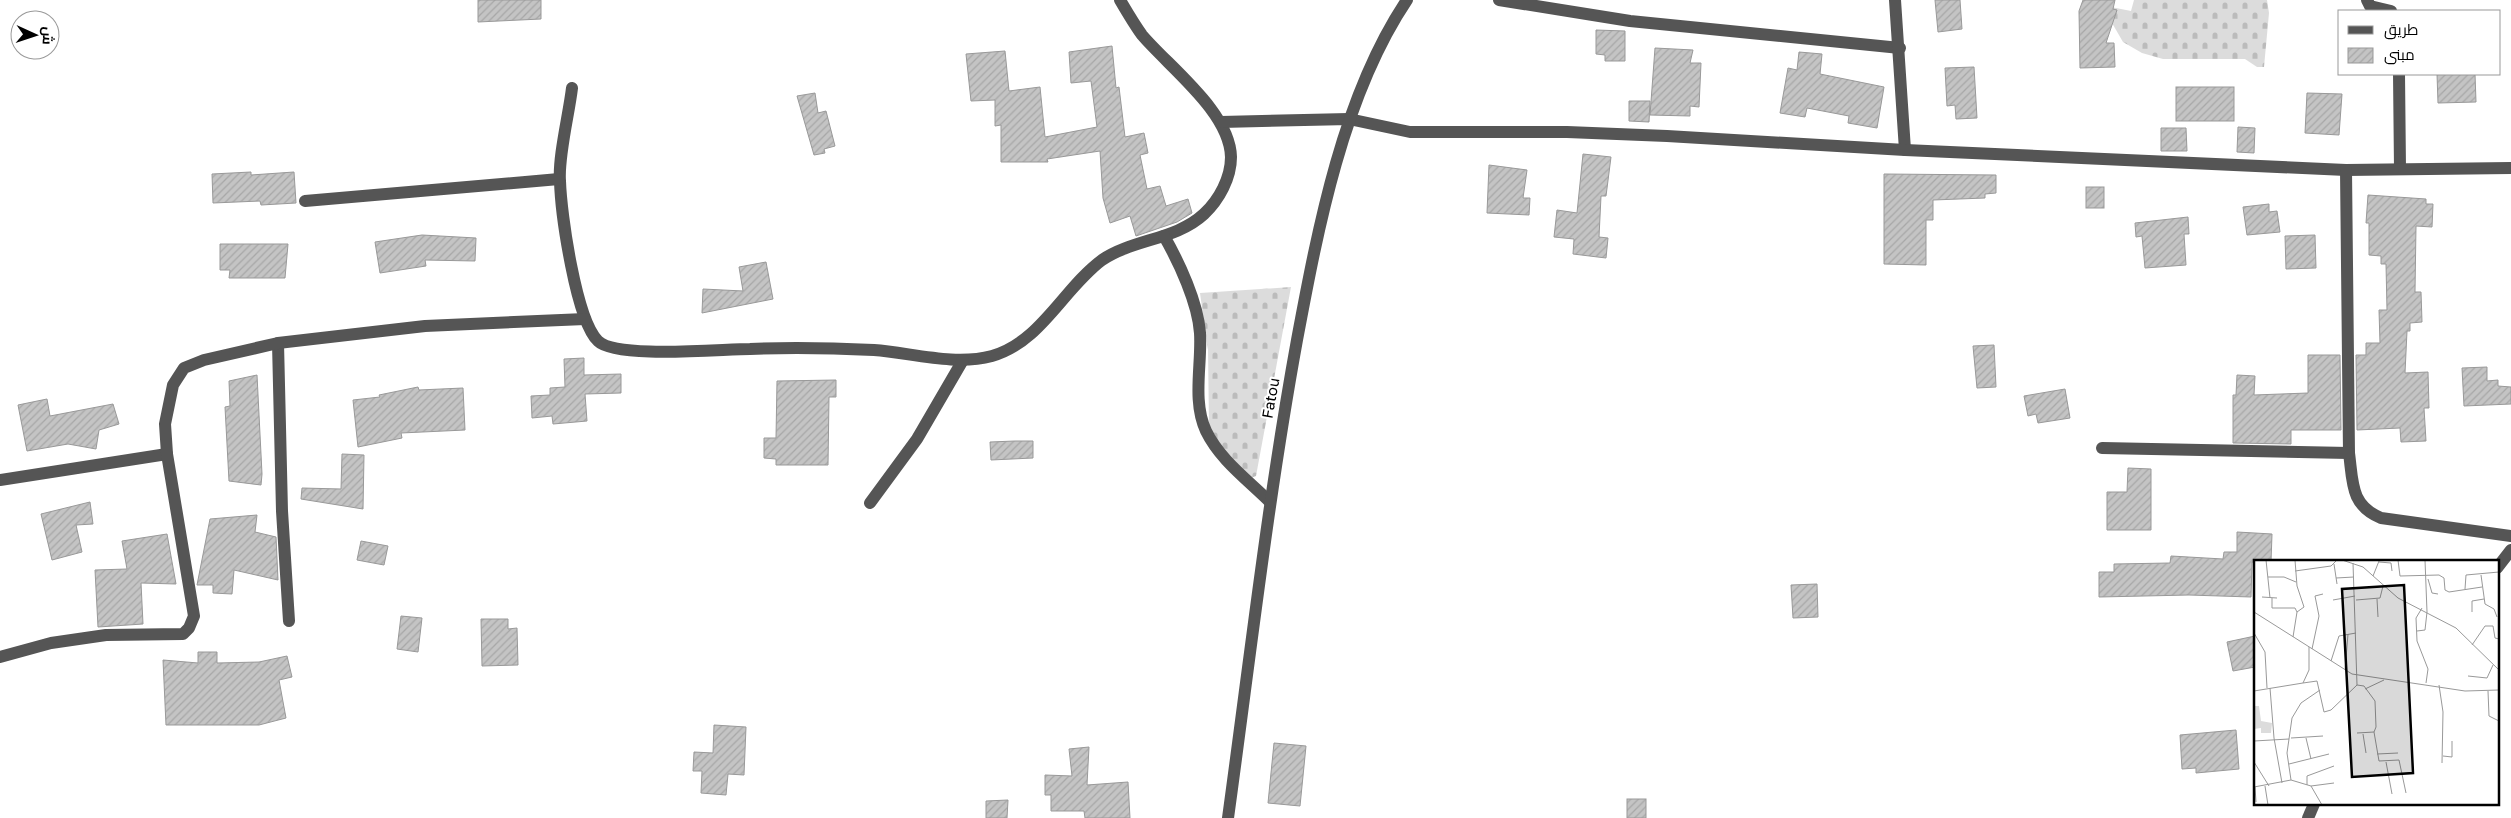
<svg xmlns="http://www.w3.org/2000/svg" width="2511" height="818" viewBox="0 0 2511 818" font-family="'Golos Text',Cairo,sans-serif">
	<defs>
		<pattern id="cemetery-stones" width="16" height="16" patternUnits="userSpaceOnUse" patternTransform="scale(1.25)"><rect width="16" height="16" fill="#dcdcdc"/><path d="M2 7V4a2 2 0 0 1 4 0v3zM10 15v-3a2 2 0 0 1 4 0v3z" fill="#bbb"/></pattern>
		<pattern id="building-hatch" width="6" height="6" patternUnits="userSpaceOnUse" patternTransform="scale(1.25)"><rect width="6" height="6" fill="#c4c4c4"/><path d="M-1 1l2-2M0 6l6-6M5 7l2-2" fill="none" stroke="#a7a7a7"/></pattern>
	</defs>
	<rect width="100%" height="100%" fill="#fff"/>
	<g fill="url(#cemetery-stones)">
		<path d="M 2134,0 L 2267,0 L 2269,13 L 2264,67 L 2257,67 L 2245,59 L 2163,59 L 2142,53 L 2123,42 L 2108,16 L 2111,7 L 2131,11 Z"/>
		<path d="M 1291,287 L 1256,476 L 1243,481 L 1209,426 L 1208,350 L 1200,293 Z"/>
	</g>
	<g fill="url(#building-hatch)" stroke="#999">
		<path d="M 478,0 L 541,0 L 541,19 L 478,22 Z"/>
		<path d="M 1935,0 L 1960,0 L 1962,29 L 1938,32 Z"/>
		<path d="M 2083,0 L 2115,0 L 2113,9 L 2117,10 L 2106,43 L 2114,43 L 2115,67 L 2080,68 L 2079,11 Z"/>
		<path d="M 1596,30 L 1625,31 L 1625,61 L 1605,61 L 1605,55 L 1596,54 Z"/>
		<path d="M 1112,46 L 1116,88 L 1119,87 L 1125,137 L 1144,133 L 1148,153 L 1140,155 L 1147,189 L 1160,186 L 1166,206 L 1188,199 L 1192,213 L 1177,222 L 1136,236 L 1130,216 L 1110,223 L 1103,198 L 1100,151 L 1047,159 L 1048,162 L 1001,162 L 1001,125 L 995,126 L 995,100 L 971,101 L 966,54 L 1005,51 L 1009,91 L 1040,87 L 1045,137 L 1097,127 L 1091,81 L 1071,83 L 1069,52 Z"/>
		<path d="M 1655,48 L 1693,50 L 1690,63 L 1701,63 L 1699,107 L 1690,106 L 1690,116 L 1650,115 Z"/>
		<path d="M 1799,52 L 1822,54 L 1820,74 L 1884,87 L 1877,128 L 1848,123 L 1849,116 L 1807,108 L 1805,117 L 1780,113 L 1788,68 L 1797,70 Z"/>
		<path d="M 1974,67 L 1977,118 L 1956,119 L 1955,105 L 1947,106 L 1945,68 Z"/>
		<path d="M 2437,74 L 2475,74 L 2476,102 L 2438,103 Z"/>
		<rect x="2176" y="87" width="58" height="34"/>
		<path d="M 815,93 L 818,113 L 826,111 L 835,146 L 824,149 L 825,153 L 814,155 L 797,96 Z"/>
		<path d="M 2307,93 L 2342,94 L 2339,135 L 2305,133 Z"/>
		<path d="M 1629,101 L 1650,101 L 1649,122 L 1629,121 Z"/>
		<path d="M 2238,127 L 2255,128 L 2254,153 L 2237,152 Z"/>
		<path d="M 2161,128 L 2186,128 L 2187,151 L 2161,151 Z"/>
		<path d="M 1583,154 L 1611,157 L 1606,196 L 1601,196 L 1599,237 L 1608,238 L 1606,258 L 1573,254 L 1574,239 L 1554,237 L 1557,210 L 1577,213 Z"/>
		<path d="M 1489,165 L 1527,170 L 1523,198 L 1530,198 L 1529,215 L 1487,213 Z"/>
		<path d="M 251,172 L 251,175 L 294,172 L 296,203 L 261,205 L 260,201 L 213,203 L 212,174 Z"/>
		<path d="M 1884,174 L 1996,175 L 1996,193 L 1985,194 L 1985,198 L 1933,200 L 1933,220 L 1926,220 L 1926,265 L 1884,264 Z"/>
		<rect x="2086" y="187" width="18" height="21"/>
		<path d="M 2368,195 L 2426,199 L 2426,204 L 2433,204 L 2432,227 L 2416,226 L 2415,292 L 2421,292 L 2422,322 L 2410,323 L 2410,331 L 2407,331 L 2405,373 L 2428,372 L 2429,408 L 2424,408 L 2426,441 L 2401,442 L 2400,428 L 2357,430 L 2356,355 L 2366,355 L 2366,343 L 2380,343 L 2379,310 L 2387,310 L 2386,264 L 2381,264 L 2381,256 L 2369,255 L 2369,223 L 2366,223 Z"/>
		<path d="M 2269,204 L 2269,212 L 2277,211 L 2280,232 L 2247,235 L 2243,207 Z"/>
		<path d="M 2188,217 L 2189,234 L 2184,234 L 2186,265 L 2145,268 L 2142,236 L 2136,237 L 2135,223 Z"/>
		<path d="M 422,235 L 476,238 L 475,261 L 425,260 L 426,266 L 380,273 L 375,242 Z"/>
		<path d="M 2315,235 L 2316,268 L 2286,269 L 2285,236 Z"/>
		<path d="M 220,244 L 288,244 L 285,278 L 229,278 L 230,270 L 220,270 Z"/>
		<path d="M 766,262 L 773,299 L 702,313 L 703,289 L 743,291 L 739,267 Z"/>
		<path d="M 1994,345 L 1996,387 L 1977,388 L 1973,346 Z"/>
		<path d="M 2308,355 L 2340,355 L 2341,430 L 2291,430 L 2291,444 L 2233,443 L 2233,395 L 2236,395 L 2237,375 L 2255,376 L 2254,395 L 2308,393 Z"/>
		<path d="M 584,358 L 584,375 L 621,374 L 621,393 L 585,394 L 587,421 L 553,424 L 552,416 L 532,418 L 531,396 L 550,395 L 550,388 L 565,387 L 564,359 Z"/>
		<path d="M 2487,367 L 2487,381 L 2498,380 L 2498,386 L 2511,387 L 2511,404 L 2464,406 L 2462,368 Z"/>
		<path d="M 257,375 L 262,474 L 261,485 L 229,481 L 225,407 L 230,406 L 229,381 Z"/>
		<path d="M 836,380 L 836,397 L 829,397 L 828,465 L 776,465 L 776,459 L 764,458 L 764,438 L 776,438 L 777,381 Z"/>
		<path d="M 418,387 L 419,390 L 463,388 L 465,430 L 401,433 L 402,438 L 358,447 L 353,400 L 380,397 L 379,395 Z"/>
		<path d="M 2065,389 L 2070,418 L 2038,423 L 2036,414 L 2028,416 L 2024,396 Z"/>
		<path d="M 47,399 L 50,416 L 113,404 L 119,424 L 99,430 L 96,449 L 68,444 L 27,451 L 18,405 Z"/>
		<path d="M 1015,441 L 1033,441 L 1033,458 L 991,460 L 990,442 Z"/>
		<path d="M 342,454 L 364,455 L 363,509 L 301,499 L 302,488 L 341,489 Z"/>
		<path d="M 2128,468 L 2151,469 L 2151,530 L 2107,530 L 2107,492 L 2127,492 Z"/>
		<path d="M 90,502 L 93,524 L 76,525 L 82,552 L 52,560 L 41,514 Z"/>
		<path d="M 257,515 L 255,532 L 276,537 L 278,580 L 234,570 L 232,594 L 213,593 L 213,585 L 197,585 L 210,519 Z"/>
		<path d="M 2237,532 L 2272,534 L 2271,562 L 2252,562 L 2251,597 L 2189,595 L 2099,597 L 2099,572 L 2114,572 L 2114,564 L 2170,563 L 2171,556 L 2223,559 L 2224,552 L 2237,552 Z"/>
		<path d="M 167,534 L 176,584 L 141,583 L 143,624 L 98,627 L 95,570 L 127,569 L 122,541 Z"/>
		<path d="M 361,541 L 388,546 L 384,565 L 357,560 Z"/>
		<path d="M 1817,584 L 1818,617 L 1793,618 L 1791,585 Z"/>
		<path d="M 401,616 L 422,618 L 418,652 L 397,649 Z"/>
		<path d="M 481,619 L 508,619 L 508,629 L 517,628 L 518,665 L 482,666 Z"/>
		<path d="M 2255,636 L 2255,667 L 2233,671 L 2227,642 Z"/>
		<path d="M 198,652 L 217,652 L 217,663 L 259,662 L 287,656 L 292,677 L 279,680 L 286,718 L 259,725 L 166,725 L 163,660 L 198,663 Z"/>
		<path d="M 714,725 L 746,727 L 744,775 L 728,774 L 726,795 L 701,793 L 702,771 L 693,771 L 694,752 L 713,753 Z"/>
		<path d="M 2236,730 L 2239,769 L 2196,773 L 2196,768 L 2182,769 L 2180,735 Z"/>
		<path d="M 1274,743 L 1306,746 L 1300,806 L 1268,803 Z"/>
		<path d="M 1089,747 L 1087,785 L 1128,782 L 1130,818 L 1085,818 L 1084,811 L 1051,811 L 1051,795 L 1045,795 L 1045,775 L 1072,776 L 1069,749 Z"/>
		<rect x="1627" y="799" width="19" height="19"/>
		<path d="M 1008,800 L 1007,818 L 986,818 L 986,801 Z"/>
	</g>
	<g fill="none" stroke-linecap="round" stroke-linejoin="round">
		<g stroke="#555" stroke-width="12">
			<path d="M 1499,0 L 1630,21 L 1900,48"/>
			<path d="M 1895,0 L 1905,150"/>
			<path d="M 2367,0 L 2370,6 L 2391,11"/>
			<path d="M 2399,74 L 2400,169"/>
			<path d="M 572,88 C 569,114 558,157 560,181 C 561,214 576,320 598,341 C 616,359 721,349 750,349 C 791,347 833,348 874,350 C 912,353 954,366 992,356 C 1041,342 1063,289 1102,260 C 1133,239 1176,240 1204,214 C 1219,200 1231,178 1231,157 C 1230,112 1169,67 1142,35 C 1134,24 1127,12 1120,0"/>
			<path d="M 1221,122 L 1349,119 L 1410,132 L 1567,132 L 1667,136 L 1905,150 L 2346,170 L 2511,168"/>
			<path d="M 2346,170 L 2349,453 C 2353,482 2350,505 2381,518 L 2511,536"/>
			<path d="M 305,201 L 559,179"/>
			<path d="M 1164,236 C 1179,262 1198,303 1200,333 C 1202,364 1192,401 1206,431 C 1220,460 1248,480 1270,502"/>
			<path d="M 278,343 L 282,511 L 289,621"/>
			<path d="M 2102,448 L 2349,453"/>
			<path d="M 0,480 L 167,454"/>
			<path d="M 870,503 L 917,439 L 963,360"/>
			<path d="M 2497,568 L 2511,550"/>
			<path d="M 0,657 L 51,643 L 106,635 L 183,634 L 189,628 L 194,616 L 167,454 L 165,424 L 173,385 L 184,368 L 204,360 L 278,343 L 425,326 L 585,319"/>
			<path d="M 1228,818 C 1250,658 1268,499 1297,340 C 1318,228 1343,95 1407,0"/>
			<path d="M 2308,818 L 2314,804"/>
		</g>
	</g>
	<g text-anchor="middle" dominant-baseline="central" stroke-width="4" stroke-linejoin="round" paint-order="stroke">
		<g font-size="15" fill="#000" stroke="#fff">
			<text transform="translate(1270 398) rotate(-80)">Fatou</text>
		</g>
	</g>
	<g transform="translate(2254 560)">
		<rect width="245" height="245" fill="#fff"/>
		<path d="M 0,146 L 5,146 L 7,161 L 18,163 L 17,173 L 7,173 L 7,168 L 0,169 Z" fill="#dcdcdc"/>
		<path fill="none" stroke="#999" stroke-width="1" d="M 12,0 L 16,38M 88,0 L 109,7 L 144,38 L 202,68 L 245,110M 144,0 L 146,16 L 185,15 L 190,18 L 191,30 L 195,32 L 228,27M 125,2 L 137,3 L 138,11M 80,4 L 83,24M 41,11 L 77,6 L 83,0M 227,15 L 231,44 L 240,49 L 243,57M 119,16 L 125,1M 14,17 L 30,17 L 42,22M 82,18 L 100,17M 174,19 L 178,33 L 184,34M 211,29 L 212,15 L 245,12M 8,37 L 23,38M 18,38 L 18,48 L 41,48 L 43,52 L 50,47 L 43,26 L 41,0M 123,39 L 124,57M 79,40 L 101,36M 102,40 L 126,38 L 129,26M 168,48 L 162,58 L 163,81 L 174,109 L 172,123M 0,52 L 98,114 L 211,131 L 245,130M 218,52 L 218,41 L 230,39M 163,71 L 171,70 L 173,52 L 171,0M 0,73 L 11,92 L 13,128M 39,77 L 43,52M 218,85 L 231,66 L 239,66 L 241,78 L 245,79M 58,89 L 65,56 L 61,36 L 69,34M 77,101 L 85,76 L 102,73M 91,110 L 94,74M 214,116 L 233,118 L 239,105M 49,123 L 63,121 L 70,152 L 77,150 L 103,125 L 99,3M 185,125 L 189,152 L 188,203M 16,128 L 20,178 L 28,223M 111,129 L 130,120M 0,131 L 49,123 L 55,110 L 55,87M 234,131 L 235,156 L 245,161M 120,172 L 125,201 L 145,200 L 152,233M 103,173 L 120,172 L 122,167 L 121,141 L 110,126 L 103,125M 109,174 L 112,193M 37,178 L 69,176M 52,178 L 57,199M 0,181 L 35,179M 123,194 L 144,193M 189,196 L 198,197 L 198,181M 0,202 L 15,226M 132,202 L 138,234M 35,204 L 75,194M 37,220 L 33,193 L 38,158 L 47,143 L 66,130M 53,225 L 53,216 L 80,206M 11,226 L 14,245M 57,226 L 80,223M 0,227 L 37,220 L 57,226 L 68,245M 1,227 L 2,242"/>
		<path fill="#000" fill-opacity="0.15" stroke="#000" stroke-width="2.5" d="M 150,25 L 159,213 L 98,217 L 88,29 Z"/>
		<rect width="245" height="245" fill="none" stroke="#000" stroke-width="2.5"/>
	</g>
	<rect x="2338" y="10" width="162" height="65" fill="#ffffff" stroke="#999999"/>
	<rect x="2348" y="26" width="25" height="8" fill="#555555" stroke="#999999"/>
	<text x="2384" y="35" font-size="15" fill="#000000">طريق</text>
	<rect x="2348" y="48" width="25" height="15" fill="url(#building-hatch)" stroke="#999999"/>
	<text x="2384" y="60" font-size="15" fill="#000000">مبنى</text>
	<g transform="translate(35 35) rotate(93)"><circle r="24" fill="#ffffff" stroke="#999999"/>
	<path d="M0-4L9 19L0 12L-9 19Z" fill="#000000"/>
	<text y="-8" font-size="14" font-weight="bold" text-anchor="middle" fill="#000000">ش</text>
	</g>
</svg>
